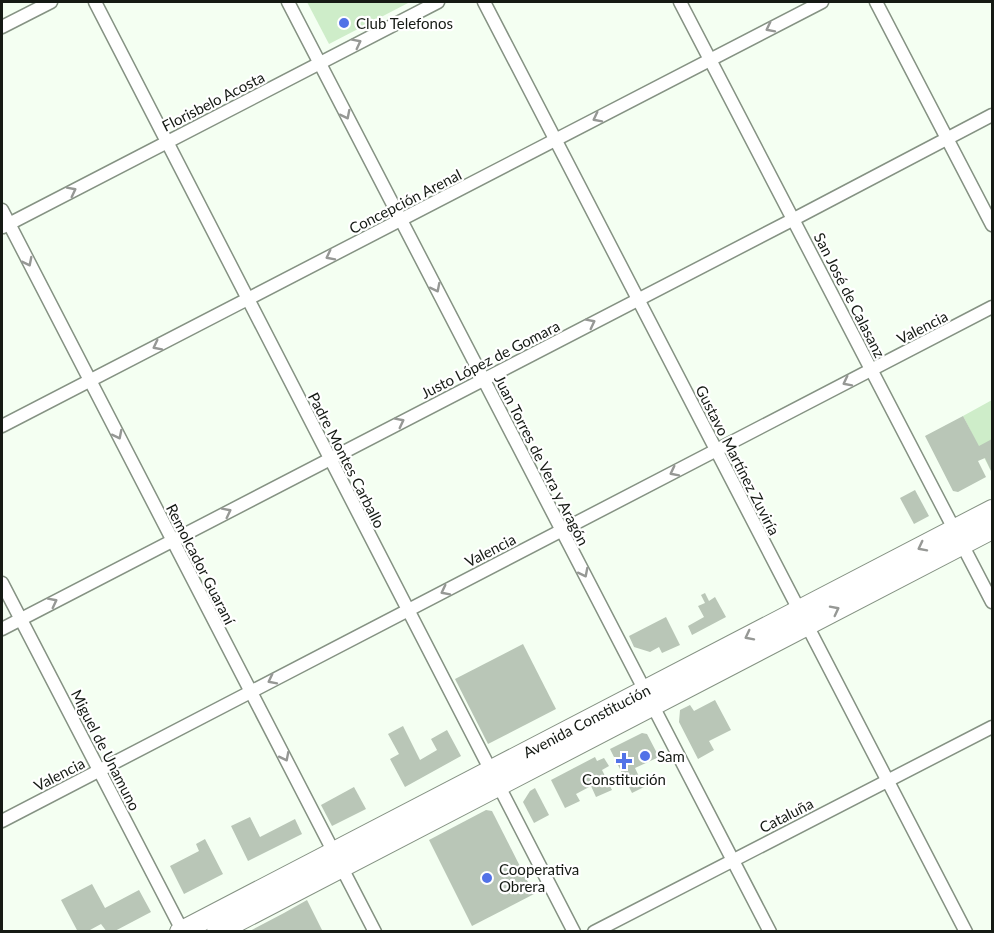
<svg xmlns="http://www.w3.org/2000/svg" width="994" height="933" viewBox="0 0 994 933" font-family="Lato,sans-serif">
	<rect width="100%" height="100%" fill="#f4fff2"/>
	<g fill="#ceedc9">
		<path d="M 307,2 L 410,2 L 329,44 Z"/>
		<path d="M 992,400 L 992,473 L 963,416 Z"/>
	</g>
	<g fill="#b9c6b7">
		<path d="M 963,416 L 979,446 L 992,439 L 992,473 L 985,458 L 978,461 L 986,477 L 958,492 L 953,491 L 925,436 Z"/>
		<path d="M 915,490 L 929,516 L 914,524 L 900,498 Z"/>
		<path d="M 705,593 L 709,601 L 715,597 L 726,617 L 692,635 L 688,626 L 704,617 L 698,606 L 705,603 L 701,595 Z"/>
		<path d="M 666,617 L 680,645 L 662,653 L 659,647 L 650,652 L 634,647 L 629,636 Z"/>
		<path d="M 523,644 L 556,709 L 488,744 L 455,679 Z"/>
		<path d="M 715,700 L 731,730 L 709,741 L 714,750 L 698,759 L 679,722 L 680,710 L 690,705 L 694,711 Z"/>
		<path d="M 403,726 L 420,760 L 437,750 L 431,739 L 447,730 L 461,756 L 405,787 L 390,759 L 399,754 L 388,734 Z"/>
		<path d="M 642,733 L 647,734 L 659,757 L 635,768 L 644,787 L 632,793 L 610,749 Z"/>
		<path d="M 595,757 L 597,761 L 604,758 L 609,766 L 602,770 L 612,790 L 596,797 L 591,786 L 576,794 L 580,801 L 565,808 L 551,780 Z"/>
		<path d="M 354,787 L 366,809 L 332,826 L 321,805 Z"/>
		<path d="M 535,788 L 549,815 L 534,823 L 523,802 L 530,791 Z"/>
		<path d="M 486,810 L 492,811 L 534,894 L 472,926 L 429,840 Z"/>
		<path d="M 250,817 L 260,837 L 295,819 L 302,834 L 248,861 L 231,826 Z"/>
		<path d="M 205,839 L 223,874 L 184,894 L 170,866 L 199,851 L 196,844 Z"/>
		<path d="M 92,884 L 105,908 L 139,890 L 151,912 L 113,932 L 107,932 L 101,924 L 90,930 L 91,932 L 78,932 L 61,900 Z"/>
		<path d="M 307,900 L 323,932 L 248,932 L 284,913 Z"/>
	</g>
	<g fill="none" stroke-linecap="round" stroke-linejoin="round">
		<g stroke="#859283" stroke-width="15">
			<g id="street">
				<path d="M 95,2 L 574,932"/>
				<path d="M 288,2 L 770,932"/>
				<path d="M 484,2 L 966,932"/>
				<path d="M 680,2 L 992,602"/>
				<path d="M 876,2 L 992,225"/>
				<path d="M 2,27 L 51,2"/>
				<path d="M 2,210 L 375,932"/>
				<path d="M 3,227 L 438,2"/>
				<path d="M 2,426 L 822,2"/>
				<path d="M 2,583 L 183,932"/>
				<path d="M 2,629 L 794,219 L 992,115"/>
				<path d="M 2,821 L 992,307"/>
				<path d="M 594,932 L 992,727"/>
			</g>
		</g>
		<g stroke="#859283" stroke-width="22">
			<g id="primary">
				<path id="s1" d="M 180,932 L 992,510"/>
				<path d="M 217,932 L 992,529"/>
			</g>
		</g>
		<use href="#street" stroke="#fff" stroke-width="12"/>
		<use href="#primary" stroke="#fff" stroke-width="20"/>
	</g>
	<defs><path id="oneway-chevron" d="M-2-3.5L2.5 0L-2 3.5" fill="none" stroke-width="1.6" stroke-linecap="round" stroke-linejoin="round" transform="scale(1.5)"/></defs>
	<g stroke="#969895">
		<use href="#oneway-chevron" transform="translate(770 28) rotate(153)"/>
		<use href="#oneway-chevron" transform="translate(357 43) rotate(-27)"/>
		<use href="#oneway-chevron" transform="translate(346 115) rotate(63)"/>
		<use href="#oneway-chevron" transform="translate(597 118) rotate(153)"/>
		<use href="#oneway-chevron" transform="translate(72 191) rotate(-27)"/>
		<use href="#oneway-chevron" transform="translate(330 256) rotate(153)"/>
		<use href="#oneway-chevron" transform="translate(28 262) rotate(63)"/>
		<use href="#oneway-chevron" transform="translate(436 288) rotate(63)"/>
		<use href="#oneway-chevron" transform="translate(591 323) rotate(-27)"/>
		<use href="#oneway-chevron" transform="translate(157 346) rotate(153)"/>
		<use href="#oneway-chevron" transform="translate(847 382) rotate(153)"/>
		<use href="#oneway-chevron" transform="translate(400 422) rotate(-27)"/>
		<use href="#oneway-chevron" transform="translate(118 435) rotate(63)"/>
		<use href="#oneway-chevron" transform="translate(674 472) rotate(153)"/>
		<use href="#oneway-chevron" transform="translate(227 512) rotate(-27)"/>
		<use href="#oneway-chevron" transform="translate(922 547) rotate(153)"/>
		<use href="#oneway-chevron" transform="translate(584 573) rotate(63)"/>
		<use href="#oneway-chevron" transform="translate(445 591) rotate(153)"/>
		<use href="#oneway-chevron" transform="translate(53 602) rotate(-27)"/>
		<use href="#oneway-chevron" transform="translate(835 610) rotate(-27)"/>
		<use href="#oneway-chevron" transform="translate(749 636) rotate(153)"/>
		<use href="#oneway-chevron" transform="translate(272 680) rotate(153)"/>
		<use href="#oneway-chevron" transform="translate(285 757) rotate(63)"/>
	</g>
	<g fill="#5272e7" stroke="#fff" stroke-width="2">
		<circle cx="344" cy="23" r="6"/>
		<circle cx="645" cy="756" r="6"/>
		<path d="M621 752h6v6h6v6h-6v6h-6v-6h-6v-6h6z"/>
		<circle cx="487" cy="878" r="6"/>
	</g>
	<g text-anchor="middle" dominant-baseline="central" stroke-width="4.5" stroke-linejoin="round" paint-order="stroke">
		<g font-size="15" fill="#151a14" stroke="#fff" text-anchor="start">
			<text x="356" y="23">Club Telefonos</text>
			<text x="657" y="756">Sam</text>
			<text x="624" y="779" text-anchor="middle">Constitución</text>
			<text x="499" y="869">Cooperativa<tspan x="499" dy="17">Obrera</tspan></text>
		</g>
		<g font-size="15" fill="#151a14" stroke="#fff">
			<text transform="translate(213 101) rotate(-27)">Florisbelo Acosta</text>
			<text transform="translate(405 201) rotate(-27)">Concepción Arenal</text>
			<text transform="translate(850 295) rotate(63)">San José de Calasanz</text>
			<text transform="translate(922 327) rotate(-27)">Valencia</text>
			<text transform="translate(490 359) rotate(-27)">Justo López de Gomara</text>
			<text transform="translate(347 460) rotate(63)">Padre Montes Carballo</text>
			<text transform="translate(542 460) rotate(63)">Juan Torres de Vera y Aragón</text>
			<text transform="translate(738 460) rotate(63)">Gustavo Martínez Zuviría</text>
			<text transform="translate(490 550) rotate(-27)">Valencia</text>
			<text transform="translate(201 564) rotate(63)">Remolcador Guaraní</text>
			<text stroke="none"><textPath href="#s1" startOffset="458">Avenida Constitución</textPath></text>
			<text transform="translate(106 750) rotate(63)">Miguel de Unamuno</text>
			<text transform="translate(59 774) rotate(-27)">Valencia</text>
			<text transform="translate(786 815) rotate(-27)">Cataluña</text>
		</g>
	</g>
	<rect width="994" height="933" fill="none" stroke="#151a14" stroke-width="6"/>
</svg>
